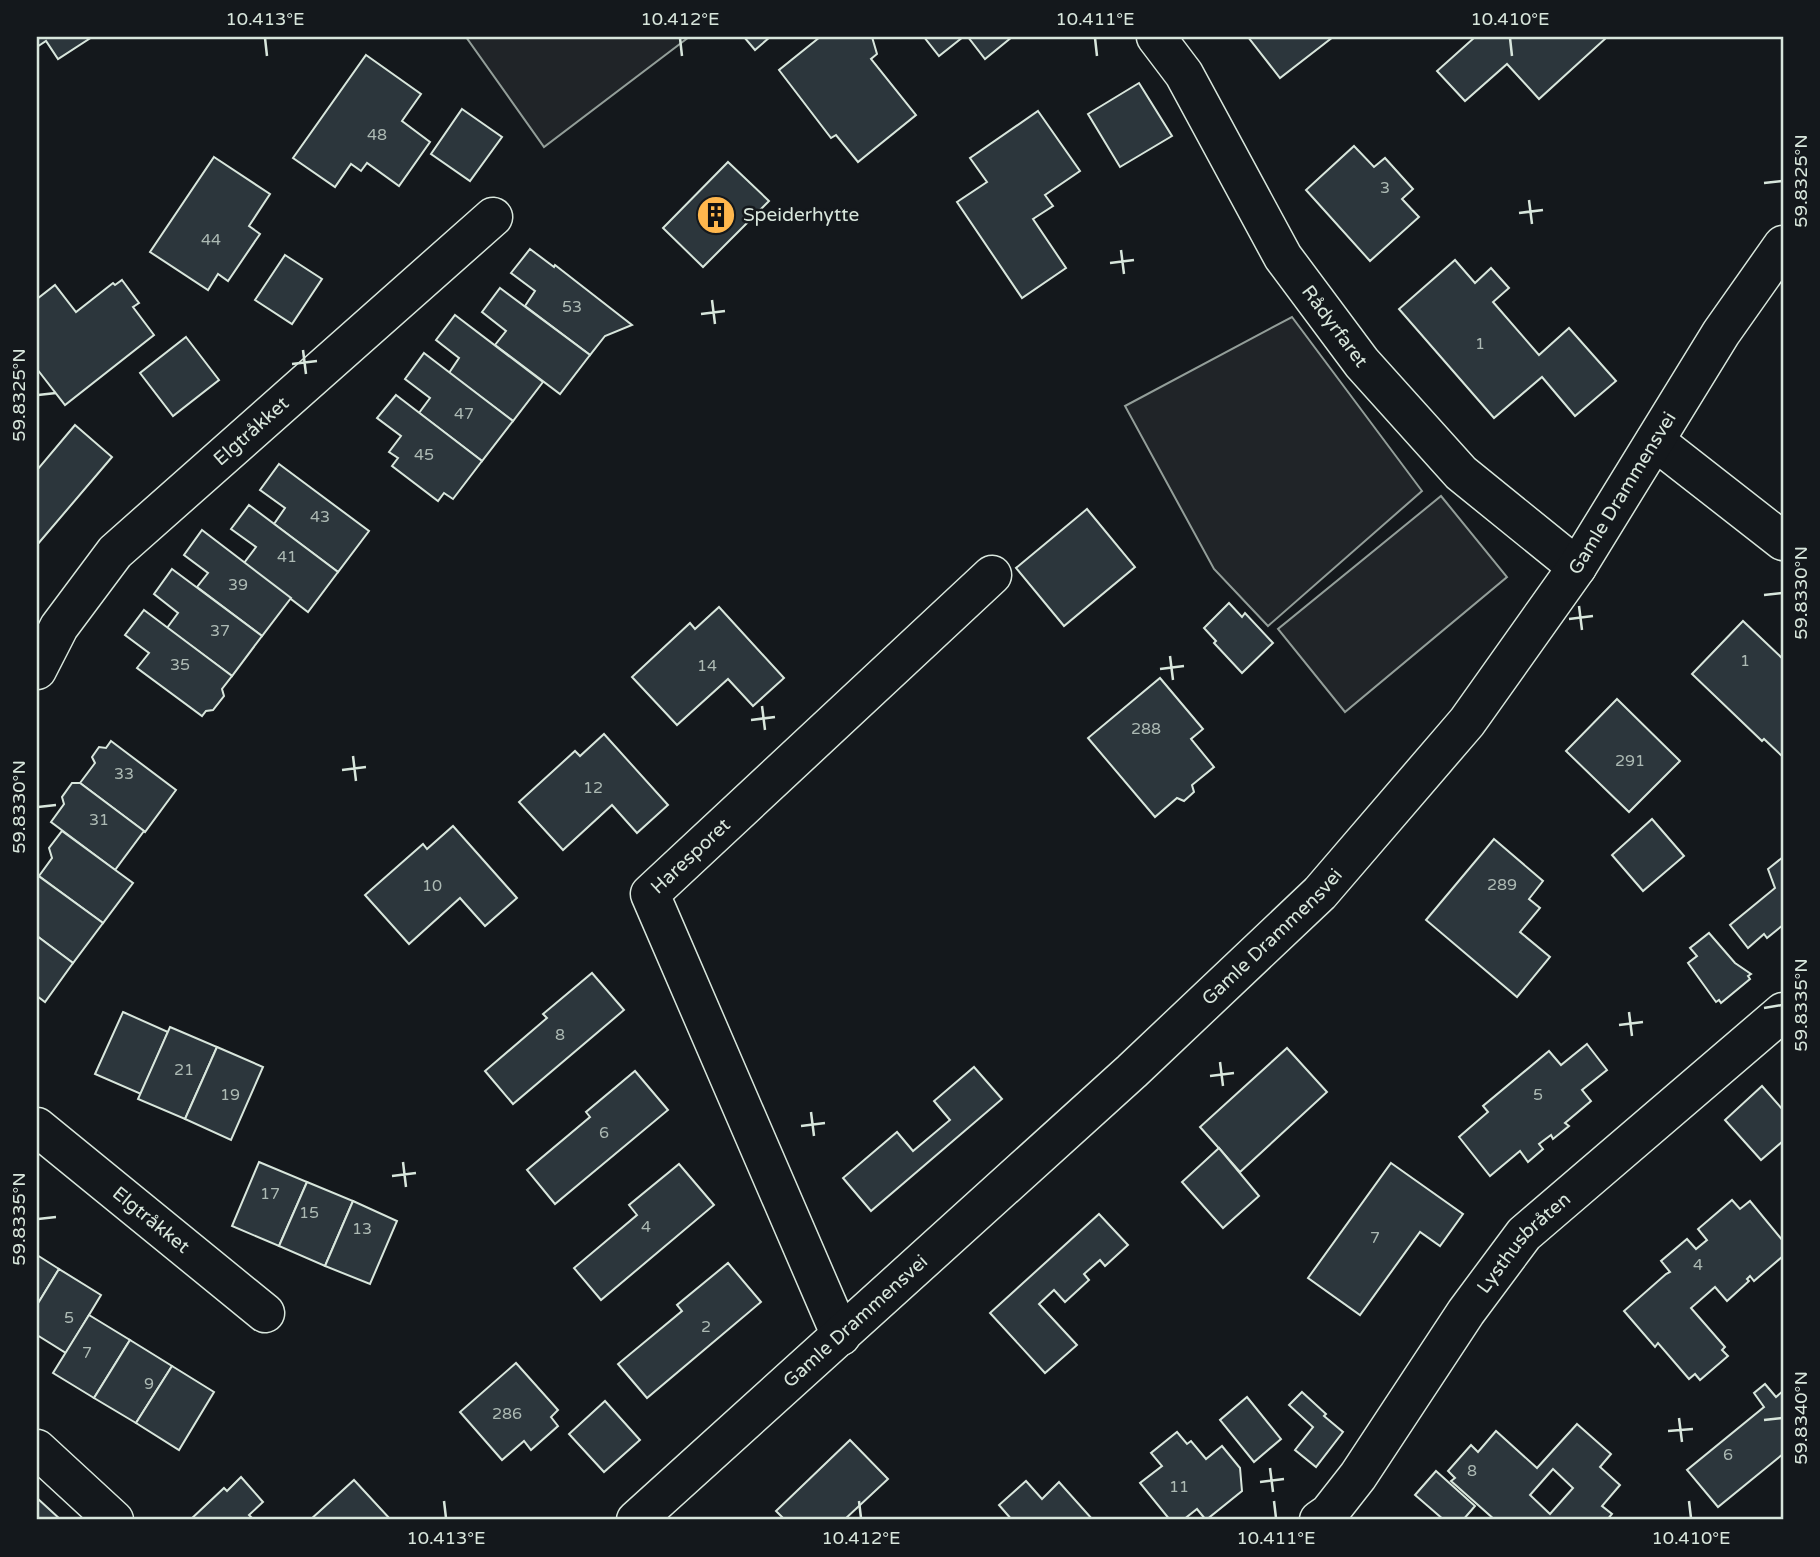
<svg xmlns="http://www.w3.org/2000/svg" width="1820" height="1557" viewBox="0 0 1820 1557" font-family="'Varela Round',sans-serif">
	<rect width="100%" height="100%" fill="#14181c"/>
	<g fill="#202428" stroke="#939e99" stroke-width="2">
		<path d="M 466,37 L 689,37 L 544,147 Z"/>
		<path d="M 1292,317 L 1422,491 L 1268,626 L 1214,569 L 1125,406 Z"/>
		<path d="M 1441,496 L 1507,577 L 1345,712 L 1278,629 Z"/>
	</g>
	<g fill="#2c363c" stroke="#d8e6dc" stroke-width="2" fill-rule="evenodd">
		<path d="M 37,37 L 92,37 L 58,59 L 46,41 L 37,47 Z"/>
		<path d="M 744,37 L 770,37 L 755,50 Z"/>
		<path d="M 820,37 L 872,37 L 877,54 L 871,59 L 916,115 L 858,162 L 836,135 L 831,138 L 779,70 Z"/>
		<path d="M 924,37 L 963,37 L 939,56 Z"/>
		<path d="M 968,37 L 1012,37 L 985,59 Z"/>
		<path d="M 1248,37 L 1333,37 L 1280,78 Z"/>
		<path d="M 1475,37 L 1605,37 L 1606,38 L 1539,99 L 1507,64 L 1465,101 L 1437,71 Z"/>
		<path d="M 366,55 L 421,94 L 402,121 L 430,142 L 399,186 L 367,163 L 361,171 L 351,164 L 335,187 L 293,158 Z"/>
		<path d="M 1139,83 L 1172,136 L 1120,167 L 1088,114 Z"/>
		<path d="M 462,109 L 502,137 L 470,181 L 431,154 Z"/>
		<path d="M 1038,111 L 1080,171 L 1045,195 L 1053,206 L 1033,219 L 1066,268 L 1022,298 L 957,202 L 987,182 L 970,158 Z"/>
		<path d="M 1354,146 L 1374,167 L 1385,158 L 1413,189 L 1402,199 L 1419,217 L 1370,261 L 1306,190 Z"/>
		<path d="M 214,157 L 270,194 L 249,226 L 260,234 L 228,281 L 218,274 L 208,290 L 150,252 Z"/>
		<path d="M 728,162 L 769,201 L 703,267 L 663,228 Z"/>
		<path d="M 530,249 L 554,267 L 555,265 L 632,325 L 605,336 L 590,355 L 525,306 L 535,291 L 511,273 Z"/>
		<path d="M 285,255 L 322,279 L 292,324 L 255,300 Z"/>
		<path d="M 1455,260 L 1475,283 L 1491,268 L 1509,288 L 1493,302 L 1539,355 L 1569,328 L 1616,381 L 1575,416 L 1542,377 L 1494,418 L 1399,309 Z"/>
		<path d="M 122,280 L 139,303 L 133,307 L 154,335 L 65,405 L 37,369 L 37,299 L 55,285 L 76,312 L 113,283 L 115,285 Z"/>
		<path d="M 500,288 L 590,355 L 560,394 L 495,345 L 506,331 L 482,312 Z"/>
		<path d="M 455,315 L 543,382 L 513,421 L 449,373 L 459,358 L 436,340 Z"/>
		<path d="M 186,337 L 219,380 L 173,416 L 140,373 Z"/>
		<path d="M 424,353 L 513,421 L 482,461 L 419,413 L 430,398 L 405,379 Z"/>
		<path d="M 396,395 L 482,461 L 453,499 L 444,493 L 438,501 L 392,466 L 398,458 L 389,452 L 401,436 L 377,418 Z"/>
		<path d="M 75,425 L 112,457 L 37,545 L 37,470 Z"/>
		<path d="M 279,464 L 369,531 L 338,572 L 274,524 L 285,508 L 260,490 Z"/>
		<path d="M 249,505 L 338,572 L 308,612 L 244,563 L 256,547 L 231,529 Z"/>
		<path d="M 1087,509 L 1135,567 L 1064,626 L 1016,568 Z"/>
		<path d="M 202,530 L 291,598 L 262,636 L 197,587 L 208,573 L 184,555 Z"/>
		<path d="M 172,569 L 262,636 L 232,676 L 167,628 L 178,613 L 154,594 Z"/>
		<path d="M 1229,603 L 1242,617 L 1245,613 L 1273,643 L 1242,673 L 1214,643 L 1216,641 L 1204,628 Z"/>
		<path d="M 719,607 L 784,678 L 753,706 L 728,679 L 677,725 L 632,677 L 690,623 L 695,629 Z"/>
		<path d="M 144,610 L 232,676 L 222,689 L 224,696 L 213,710 L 206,711 L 202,716 L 137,668 L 149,653 L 125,635 Z"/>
		<path d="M 1743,621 L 1783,659 L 1783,757 L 1764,739 L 1762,741 L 1692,674 Z"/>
		<path d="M 1160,678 L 1203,729 L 1191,739 L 1214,767 L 1192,785 L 1194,792 L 1184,801 L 1177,798 L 1155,817 L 1088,738 Z"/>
		<path d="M 1617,699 L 1680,761 L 1629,812 L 1566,751 Z"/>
		<path d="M 604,734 L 668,805 L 637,833 L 612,805 L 563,850 L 519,802 L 575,751 L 580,756 Z"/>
		<path d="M 111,741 L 176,790 L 145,832 L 80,783 L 95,763 L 92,757 L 99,747 L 106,748 Z"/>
		<path d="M 72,783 L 80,783 L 144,831 L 115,870 L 51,822 L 64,804 L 62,797 Z"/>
		<path d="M 1652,819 L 1684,856 L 1643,891 L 1612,855 Z"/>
		<path d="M 453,826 L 517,898 L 485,926 L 460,898 L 409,944 L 365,895 L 423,844 L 427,849 Z"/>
		<path d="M 62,831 L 133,883 L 103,923 L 39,876 L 52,858 L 49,848 Z"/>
		<path d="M 1494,839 L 1543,881 L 1529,899 L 1540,908 L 1520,932 L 1550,957 L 1517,997 L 1426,920 Z"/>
		<path d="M 1783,857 L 1783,925 L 1767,938 L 1764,934 L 1748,948 L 1730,925 L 1775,888 L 1768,869 Z"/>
		<path d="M 37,875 L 103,923 L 73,963 L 37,936 Z"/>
		<path d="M 1709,933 L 1735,963 L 1751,974 L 1748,976 L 1750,979 L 1721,1003 L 1719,1000 L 1716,1002 L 1688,963 L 1697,956 L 1690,948 Z"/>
		<path d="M 37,936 L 73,963 L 45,1002 L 37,996 Z"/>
		<path d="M 592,973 L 624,1010 L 513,1104 L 485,1071 L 547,1018 L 543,1014 Z"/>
		<path d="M 123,1012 L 168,1032 L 141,1094 L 95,1074 Z"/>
		<path d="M 170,1027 L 217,1047 L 185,1119 L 138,1099 Z"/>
		<path d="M 1587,1044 L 1607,1070 L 1582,1090 L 1591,1101 L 1565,1123 L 1569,1126 L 1553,1139 L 1551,1135 L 1539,1144 L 1543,1149 L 1528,1162 L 1520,1151 L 1490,1176 L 1459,1137 L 1488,1112 L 1483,1106 L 1549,1051 L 1561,1065 Z"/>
		<path d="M 217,1047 L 263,1067 L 231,1140 L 185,1119 Z"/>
		<path d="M 1287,1048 L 1327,1092 L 1240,1172 L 1200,1127 Z"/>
		<path d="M 974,1067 L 1002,1099 L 871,1211 L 843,1178 L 897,1132 L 913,1151 L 950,1120 L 934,1101 Z"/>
		<path d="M 635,1071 L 668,1110 L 555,1204 L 527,1170 L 590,1117 L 586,1112 Z"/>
		<path d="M 1762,1086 L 1783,1110 L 1783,1141 L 1761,1160 L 1725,1120 Z"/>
		<path d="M 1219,1148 L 1259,1196 L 1223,1228 L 1182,1182 Z"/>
		<path d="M 259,1162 L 307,1182 L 279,1246 L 232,1226 Z"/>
		<path d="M 1391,1163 L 1463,1214 L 1440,1246 L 1420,1232 L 1360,1315 L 1308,1278 Z"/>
		<path d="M 679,1164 L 714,1205 L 601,1300 L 574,1268 L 637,1215 L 629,1205 Z"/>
		<path d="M 307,1182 L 353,1201 L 325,1266 L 279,1246 Z"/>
		<path d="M 1732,1200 L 1740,1209 L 1750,1201 L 1783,1241 L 1783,1256 L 1754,1281 L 1750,1276 L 1747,1279 L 1749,1281 L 1727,1301 L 1715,1287 L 1691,1308 L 1725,1347 L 1722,1350 L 1728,1356 L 1700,1380 L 1695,1374 L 1689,1379 L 1658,1343 L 1655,1347 L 1624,1311 L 1666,1274 L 1670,1272 L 1661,1261 L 1687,1239 L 1696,1249 L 1707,1240 L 1698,1229 Z"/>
		<path d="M 353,1201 L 397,1221 L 370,1284 L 325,1266 Z"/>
		<path d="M 1099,1214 L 1128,1245 L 1105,1266 L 1100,1260 L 1084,1274 L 1089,1280 L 1065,1302 L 1054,1290 L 1039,1304 L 1077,1345 L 1045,1373 L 990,1313 Z"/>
		<path d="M 37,1255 L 59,1269 L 37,1305 Z"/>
		<path d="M 728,1263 L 761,1302 L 647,1398 L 618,1364 L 682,1311 L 677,1305 Z"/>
		<path d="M 59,1269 L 101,1295 L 66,1353 L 37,1335 L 37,1305 Z"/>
		<path d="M 89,1315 L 130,1340 L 94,1398 L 53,1373 Z"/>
		<path d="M 130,1340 L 172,1366 L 136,1423 L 94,1398 Z"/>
		<path d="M 516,1363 L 558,1410 L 551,1417 L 558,1426 L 531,1450 L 524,1441 L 502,1460 L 460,1412 Z"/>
		<path d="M 172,1366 L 214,1392 L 179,1450 L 136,1423 Z"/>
		<path d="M 1765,1384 L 1776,1397 L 1783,1391 L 1783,1454 L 1718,1507 L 1687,1470 L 1764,1407 L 1754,1393 Z"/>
		<path d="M 1302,1392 L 1326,1414 L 1324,1416 L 1343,1432 L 1316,1467 L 1295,1450 L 1313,1427 L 1289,1405 Z"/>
		<path d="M 1247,1397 L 1281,1439 L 1254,1462 L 1220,1420 Z"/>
		<path d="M 605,1401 L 640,1440 L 604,1472 L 569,1434 Z"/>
		<path d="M 1577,1424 L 1611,1454 L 1600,1467 L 1620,1485 L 1602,1506 L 1612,1514 L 1607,1520 L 1495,1520 L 1451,1481 L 1455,1478 L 1448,1471 L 1471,1445 L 1478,1452 L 1496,1431 L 1537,1468 ZM 1553,1469 L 1573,1488 L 1550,1514 L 1530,1495 Z"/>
		<path d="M 1177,1432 L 1187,1444 L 1191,1441 L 1206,1459 L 1222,1446 L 1240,1468 L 1242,1491 L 1206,1520 L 1197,1509 L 1183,1520 L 1170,1520 L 1140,1483 L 1162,1466 L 1151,1453 Z"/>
		<path d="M 850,1440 L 888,1479 L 844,1520 L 785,1520 L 776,1511 Z"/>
		<path d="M 1436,1471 L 1475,1506 L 1463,1520 L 1444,1520 L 1415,1495 Z"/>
		<path d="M 241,1477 L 263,1502 L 249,1515 L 254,1520 L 190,1520 L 224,1488 L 227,1491 Z"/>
		<path d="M 354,1480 L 391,1520 L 310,1520 Z"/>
		<path d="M 1026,1481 L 1042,1499 L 1059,1482 L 1093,1520 L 1012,1520 L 999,1505 Z"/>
		<path d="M 37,1498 L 61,1520 L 37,1520 Z"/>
	</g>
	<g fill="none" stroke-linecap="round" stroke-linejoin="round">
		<g stroke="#d8e6dc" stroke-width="41">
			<g id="street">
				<path id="s1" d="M 1156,37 L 1184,74 L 1283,257 L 1362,363 L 1461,473 L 1577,567"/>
				<path d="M 1655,441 L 1783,541"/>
				<path id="s2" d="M 37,670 L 59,627 L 115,552 L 493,217"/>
				<path id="s3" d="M 37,1127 L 265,1313"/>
				<path id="s4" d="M 841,1336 L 650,894 L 992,575"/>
				<path d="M 37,1449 L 114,1520"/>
				<path id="s5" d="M 636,1520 L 1132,1071 L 1320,893 L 1467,722 L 1577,567 L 1721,333 L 1783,245"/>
				<path id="s6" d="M 1319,1520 L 1329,1513 L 1358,1476 L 1466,1312 L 1524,1234 L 1783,1012"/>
			</g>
		</g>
		<use href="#street" stroke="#14181c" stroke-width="38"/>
	</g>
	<path fill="none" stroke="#d8e6dc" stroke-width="2.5" d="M 265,38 L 267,56M 680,38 L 682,56M 1095,38 L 1097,56M 1510,38 L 1512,56M 1764,183 L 1782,181M 1529,200 L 1532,224M 1519,213 L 1543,210M 1121,250 L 1124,274M 1110,263 L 1134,260M 712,300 L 715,324M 701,314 L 725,311M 303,350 L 306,374M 292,364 L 317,361M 38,395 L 56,393M 1764,595 L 1782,593M 1579,606 L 1582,630M 1569,619 L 1593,616M 1170,656 L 1173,680M 1160,669 L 1184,666M 762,706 L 765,730M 751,720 L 775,717M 353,756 L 356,781M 342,770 L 366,767M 38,807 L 56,805M 1764,1008 L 1782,1005M 1629,1012 L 1632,1036M 1619,1025 L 1643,1022M 1220,1062 L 1223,1086M 1210,1076 L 1234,1073M 811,1112 L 814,1136M 801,1126 L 825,1123M 403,1162 L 406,1187M 392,1176 L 416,1173M 38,1219 L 56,1217M 1679,1418 L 1682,1442M 1764,1420 L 1782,1418M 1668,1431 L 1693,1429M 1270,1468 L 1273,1492M 1260,1482 L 1284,1479M 444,1501 L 446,1518M 859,1501 L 861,1518M 1274,1501 L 1276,1518M 1689,1501 L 1691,1518"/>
	<defs>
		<g id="building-disc" transform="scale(2.0125)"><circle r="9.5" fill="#ffb74d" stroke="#14181c"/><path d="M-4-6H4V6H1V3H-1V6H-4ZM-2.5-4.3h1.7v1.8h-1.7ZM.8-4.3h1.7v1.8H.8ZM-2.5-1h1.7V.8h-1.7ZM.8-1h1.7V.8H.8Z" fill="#111"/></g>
	</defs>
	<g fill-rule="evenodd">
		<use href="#building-disc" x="716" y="215"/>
	</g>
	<g text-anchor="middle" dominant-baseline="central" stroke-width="5" stroke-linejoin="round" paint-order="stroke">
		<g font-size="16" fill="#adbab4">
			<text x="377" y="135">48</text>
			<text x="1385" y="188">3</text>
			<text x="211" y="240">44</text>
			<text x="572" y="307">53</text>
			<text x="1480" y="344">1</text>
			<text x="464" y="414">47</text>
			<text x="424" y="455">45</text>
			<text x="320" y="517">43</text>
			<text x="287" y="557">41</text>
			<text x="238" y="585">39</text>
			<text x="220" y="631">37</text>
			<text x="1745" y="661">1</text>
			<text x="180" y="665">35</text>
			<text x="707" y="666">14</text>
			<text x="1146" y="729">288</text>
			<text x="1630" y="761">291</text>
			<text x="124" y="774">33</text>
			<text x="593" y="788">12</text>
			<text x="99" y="820">31</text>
			<text x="1502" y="885">289</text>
			<text x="432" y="886">10</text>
			<text x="560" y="1035">8</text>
			<text x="184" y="1070">21</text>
			<text x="230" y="1095">19</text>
			<text x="1538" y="1095">5</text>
			<text x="604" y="1133">6</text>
			<text x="270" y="1194">17</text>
			<text x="309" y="1213">15</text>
			<text x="646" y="1227">4</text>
			<text x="362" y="1229">13</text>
			<text x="1375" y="1238">7</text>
			<text x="1698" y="1265">4</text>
			<text x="69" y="1318">5</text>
			<text x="706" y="1327">2</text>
			<text x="87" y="1353">7</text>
			<text x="149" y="1384">9</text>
			<text x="507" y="1414">286</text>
			<text x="1728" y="1455">6</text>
			<text x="1472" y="1471">8</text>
			<text x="1179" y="1487">11</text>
		</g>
		<g font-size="19" fill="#d8e6dc" stroke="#14181c" text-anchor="start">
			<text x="743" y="215">Speiderhytte</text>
		</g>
		<g font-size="19" fill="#d8e6dc" stroke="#14181c">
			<text stroke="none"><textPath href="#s1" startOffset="341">Rådyrfaret</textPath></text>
			<text stroke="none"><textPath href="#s2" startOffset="324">Elgtråkket</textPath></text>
			<text stroke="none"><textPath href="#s5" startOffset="1430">Gamle Drammensvei</textPath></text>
			<text stroke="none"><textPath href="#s4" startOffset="537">Haresporet</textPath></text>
			<text stroke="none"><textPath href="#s5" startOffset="863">Gamle Drammensvei</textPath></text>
			<text stroke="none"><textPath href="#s3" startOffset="147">Elgtråkket</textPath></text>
			<text stroke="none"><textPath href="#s6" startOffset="346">Lysthusbråten</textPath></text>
			<text stroke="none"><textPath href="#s5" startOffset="296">Gamle Drammensvei</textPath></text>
		</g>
	</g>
	<rect width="1820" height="1557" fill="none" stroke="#14181c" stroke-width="77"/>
	<rect x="38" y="38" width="1744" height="1480" fill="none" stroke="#d8e6dc" stroke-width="2.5"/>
	<g font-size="18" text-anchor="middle" fill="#d8e6dc">
		<text x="265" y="25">10.413°E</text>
		<text x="680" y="25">10.412°E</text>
		<text x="1095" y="25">10.411°E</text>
		<text x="1510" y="25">10.410°E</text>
		<text transform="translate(1801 181) rotate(-90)" y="6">59.8325°N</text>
		<text transform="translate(19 395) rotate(-90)" y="6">59.8325°N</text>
		<text transform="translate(1801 593) rotate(-90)" y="6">59.8330°N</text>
		<text transform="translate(19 807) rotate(-90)" y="6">59.8330°N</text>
		<text transform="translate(1801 1005) rotate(-90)" y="6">59.8335°N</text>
		<text transform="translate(19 1219) rotate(-90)" y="6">59.8335°N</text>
		<text transform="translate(1801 1418) rotate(-90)" y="6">59.8340°N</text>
		<text x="446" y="1544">10.413°E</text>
		<text x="861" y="1544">10.412°E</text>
		<text x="1276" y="1544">10.411°E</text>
		<text x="1691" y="1544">10.410°E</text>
	</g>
</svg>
